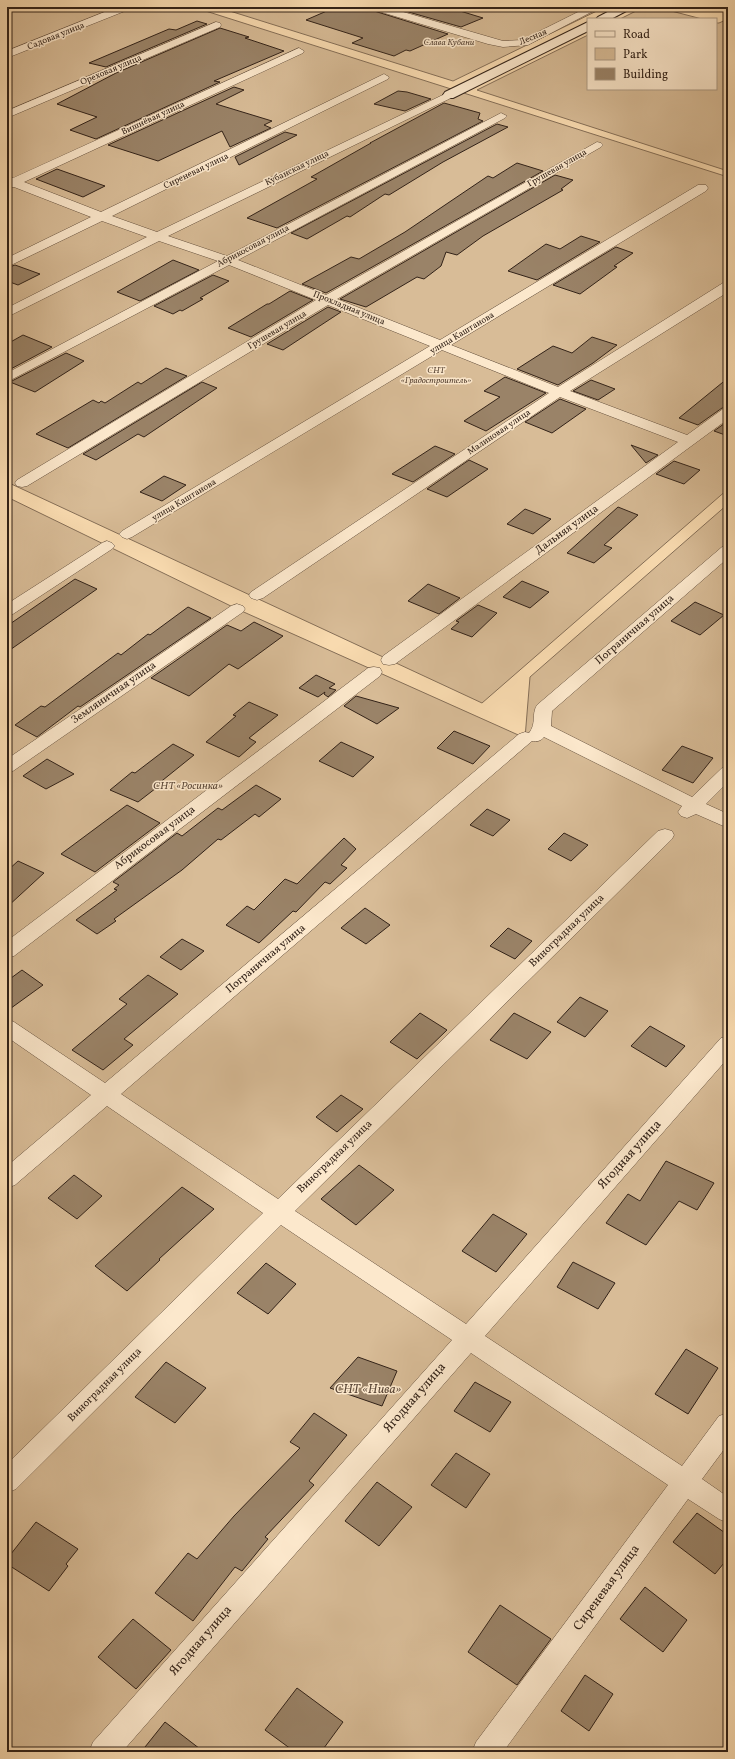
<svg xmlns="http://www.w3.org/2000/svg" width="735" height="1759" viewBox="0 0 735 1759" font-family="Vollkorn,serif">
	<rect width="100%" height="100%" fill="#fadcb1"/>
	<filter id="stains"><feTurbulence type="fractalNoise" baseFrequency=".005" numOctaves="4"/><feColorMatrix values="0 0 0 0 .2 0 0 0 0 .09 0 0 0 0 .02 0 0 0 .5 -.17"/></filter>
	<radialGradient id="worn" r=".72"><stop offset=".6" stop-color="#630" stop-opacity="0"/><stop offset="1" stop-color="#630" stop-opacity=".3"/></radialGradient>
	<g fill="#d8bc97" stroke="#856f58">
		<path d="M 7,7 L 193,7 L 728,177 L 728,489 L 482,703 L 7,482 Z"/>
		<path d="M 217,7 L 605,7 L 453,81 Z"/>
		<path d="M 644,7 L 656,7 L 702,19 L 620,19 Z"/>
		<path d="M 728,19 L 728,171 L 477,90 L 588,35 L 588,89 L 716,89 L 716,23 L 719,23 Z"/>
		<path d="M 7,497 L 237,609 L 525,738 L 530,677 L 728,504 L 728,1752 L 7,1752 Z"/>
	</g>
	<g fill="#9a8368" stroke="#322218">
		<path d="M 336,7 L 369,7 L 371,10 L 448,34 L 410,51 L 406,50 L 394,56 L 352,43 L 363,38 L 306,20 Z"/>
		<path d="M 391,7 L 447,7 L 483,18 L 461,27 Z"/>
		<path d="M 197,21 L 207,24 L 106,67 L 89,63 L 169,29 L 176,30 Z"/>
		<path d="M 220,28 L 249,37 L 245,38 L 284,51 L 214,81 L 220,82 L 96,139 L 70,130 L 97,117 L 57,104 L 116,73 Z"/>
		<path d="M 234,87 L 244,90 L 216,104 L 272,121 L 264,125 L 271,128 L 230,147 L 222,131 L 158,161 L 108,145 Z"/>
		<path d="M 398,91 L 407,92 L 431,99 L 405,111 L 374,104 Z"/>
		<path d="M 444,103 L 480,113 L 478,119 L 483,121 L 277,228 L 247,218 L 317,179 L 311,177 L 371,143 L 370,143 Z"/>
		<path d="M 497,124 L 508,127 L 443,162 L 389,195 L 385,194 L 350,217 L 347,216 L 307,239 L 291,233 Z"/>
		<path d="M 285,132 L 297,135 L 239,165 L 235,157 Z"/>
		<path d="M 517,163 L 543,171 L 326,293 L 302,284 L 351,257 L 359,259 L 405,232 L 488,176 L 493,178 Z"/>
		<path d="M 57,169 L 105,186 L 83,197 L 36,179 Z"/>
		<path d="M 555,175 L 573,180 L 561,189 L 563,190 L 483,236 L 457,255 L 446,252 L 441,266 L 424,279 L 417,277 L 366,307 L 340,299 Z"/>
		<path d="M 581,236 L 600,242 L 537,280 L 508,271 L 546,244 L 560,249 Z"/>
		<path d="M 616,247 L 633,253 L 614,266 L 617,267 L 580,294 L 553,285 Z"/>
		<path d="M 173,260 L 199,270 L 140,301 L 117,292 Z"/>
		<path d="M 15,265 L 40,274 L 18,285 L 7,281 L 7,268 Z"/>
		<path d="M 213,275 L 229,281 L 200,298 L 203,299 L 182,311 L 180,310 L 173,314 L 154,306 Z"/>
		<path d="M 290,291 L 313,300 L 251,337 L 228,328 L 267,304 L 269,304 Z"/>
		<path d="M 328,307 L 341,312 L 283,350 L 267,344 Z"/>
		<path d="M 23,335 L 52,347 L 7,371 L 7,344 Z"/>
		<path d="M 592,337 L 617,345 L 593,363 L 558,385 L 517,369 L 553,346 L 572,353 Z"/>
		<path d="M 66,353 L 84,361 L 35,392 L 10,382 Z"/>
		<path d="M 166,368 L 187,376 L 68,448 L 36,434 L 93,400 L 99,403 L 101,401 L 105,403 L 138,382 L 141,384 Z"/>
		<path d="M 505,377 L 546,393 L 486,431 L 464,421 L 500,397 L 484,391 Z"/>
		<path d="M 728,378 L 728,407 L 722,408 L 698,425 L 679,418 Z"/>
		<path d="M 591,380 L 615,389 L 598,400 L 573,391 Z"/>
		<path d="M 202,382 L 217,388 L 144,437 L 138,434 L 96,460 L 83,454 Z"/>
		<path d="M 560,399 L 586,409 L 552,433 L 525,422 Z"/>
		<path d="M 728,421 L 728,436 L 714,431 Z"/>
		<path d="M 631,445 L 658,455 L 646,463 Z"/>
		<path d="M 435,446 L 455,454 L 413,482 L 392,474 Z"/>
		<path d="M 469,460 L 488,469 L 447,497 L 427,489 Z"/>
		<path d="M 674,461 L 700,470 L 684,484 L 656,474 Z"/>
		<path d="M 164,476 L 186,485 L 162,501 L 140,492 Z"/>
		<path d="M 618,507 L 638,515 L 604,545 L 612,548 L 594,563 L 567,553 Z"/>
		<path d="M 525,509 L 551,519 L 533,534 L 507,524 Z"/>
		<path d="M 75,579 L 97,589 L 7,652 L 7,626 Z"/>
		<path d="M 522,581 L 549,592 L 530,608 L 503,597 Z"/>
		<path d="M 428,584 L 460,598 L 439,614 L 408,601 Z"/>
		<path d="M 695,602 L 724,615 L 700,635 L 671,621 Z"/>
		<path d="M 478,605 L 497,613 L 472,637 L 451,629 L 459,622 L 456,621 Z"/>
		<path d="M 188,607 L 211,618 L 80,707 L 78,706 L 37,737 L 15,725 L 41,706 L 45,707 L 118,653 L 121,655 L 148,634 L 150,635 Z"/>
		<path d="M 254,622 L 283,636 L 238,669 L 229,664 L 189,696 L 151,678 L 227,625 L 241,631 Z"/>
		<path d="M 316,675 L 335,684 L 329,688 L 336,690 L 328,697 L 324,694 L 325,692 L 318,697 L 299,688 Z"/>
		<path d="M 356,696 L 399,708 L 377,724 L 344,706 Z"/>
		<path d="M 249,702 L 278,715 L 249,738 L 256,742 L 239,757 L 206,742 L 236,716 L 233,715 Z"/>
		<path d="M 454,731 L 490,746 L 473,764 L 437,748 Z"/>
		<path d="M 341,742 L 374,757 L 353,777 L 319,761 Z"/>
		<path d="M 173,744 L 194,755 L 158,784 L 160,785 L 138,802 L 110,790 L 132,772 L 135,773 Z"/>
		<path d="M 682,746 L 713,758 L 693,783 L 662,770 Z"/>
		<path d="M 47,759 L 74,774 L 46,789 L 23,776 Z"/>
		<path d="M 256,785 L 281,799 L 259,817 L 255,814 L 221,840 L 218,839 L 182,870 L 114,919 L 116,921 L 97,934 L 76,920 L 117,890 L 114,889 L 119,885 L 113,882 L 177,833 L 182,836 L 218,808 L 222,810 Z"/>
		<path d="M 127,805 L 160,823 L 95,872 L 61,854 Z"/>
		<path d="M 487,809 L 510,820 L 493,836 L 470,825 Z"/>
		<path d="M 564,833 L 588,845 L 571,861 L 548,849 Z"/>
		<path d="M 344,838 L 356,849 L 341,865 L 347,868 L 330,884 L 325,882 L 296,912 L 293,911 L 259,943 L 226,925 L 247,906 L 254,910 L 285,879 L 297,884 Z"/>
		<path d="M 18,861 L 44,873 L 7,907 L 7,871 Z"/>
		<path d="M 365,908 L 390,925 L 366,944 L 341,928 Z"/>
		<path d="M 508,928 L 532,941 L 515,959 L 490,946 Z"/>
		<path d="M 182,939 L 204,951 L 181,970 L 160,957 Z"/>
		<path d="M 22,970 L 43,985 L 7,1011 L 7,981 Z"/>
		<path d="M 148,975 L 178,994 L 124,1039 L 133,1045 L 103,1070 L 72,1050 L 127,1004 L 119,999 Z"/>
		<path d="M 580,997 L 608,1011 L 585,1037 L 557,1022 Z"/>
		<path d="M 420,1013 L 447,1030 L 417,1059 L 390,1042 Z"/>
		<path d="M 514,1013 L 551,1032 L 527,1059 L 490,1040 Z"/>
		<path d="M 650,1026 L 685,1046 L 666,1067 L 631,1046 Z"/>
		<path d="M 341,1095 L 363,1109 L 337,1132 L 316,1117 Z"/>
		<path d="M 666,1161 L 714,1183 L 697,1210 L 679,1201 L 646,1245 L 606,1223 L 628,1194 L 640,1201 Z"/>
		<path d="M 359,1165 L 394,1190 L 356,1225 L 321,1199 Z"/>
		<path d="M 74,1175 L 102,1196 L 77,1219 L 48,1198 Z"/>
		<path d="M 182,1187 L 214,1209 L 159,1259 L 160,1260 L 127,1291 L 95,1266 Z"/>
		<path d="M 493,1214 L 527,1234 L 496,1272 L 462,1251 Z"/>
		<path d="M 573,1262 L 615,1283 L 598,1309 L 557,1287 Z"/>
		<path d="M 266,1263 L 296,1284 L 268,1314 L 237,1293 Z"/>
		<path d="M 686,1349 L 718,1368 L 688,1414 L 655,1394 Z"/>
		<path d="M 358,1357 L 397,1371 L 382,1406 L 330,1388 Z"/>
		<path d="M 166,1362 L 206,1388 L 175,1423 L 135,1397 Z"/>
		<path d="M 475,1382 L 511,1402 L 490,1432 L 454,1411 Z"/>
		<path d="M 314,1413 L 347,1435 L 309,1481 L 314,1485 L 265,1537 L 268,1539 L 242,1571 L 235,1567 L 193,1621 L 155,1593 L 188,1553 L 197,1559 L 234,1516 L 300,1448 L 290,1442 Z"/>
		<path d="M 456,1453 L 490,1474 L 466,1508 L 431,1485 Z"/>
		<path d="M 377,1482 L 412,1507 L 379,1546 L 345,1521 Z"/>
		<path d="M 697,1513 L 728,1535 L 728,1558 L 715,1574 L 673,1542 Z"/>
		<path d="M 36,1522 L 78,1549 L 66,1564 L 68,1566 L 49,1591 L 7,1564 L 7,1559 Z"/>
		<path d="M 645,1587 L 687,1620 L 663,1652 L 620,1619 Z"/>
		<path d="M 500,1605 L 551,1639 L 517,1685 L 468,1652 Z"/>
		<path d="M 133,1619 L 171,1650 L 136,1689 L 98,1657 Z"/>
		<path d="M 585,1675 L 613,1694 L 589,1731 L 561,1711 Z"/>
		<path d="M 297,1688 L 343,1722 L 321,1752 L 295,1752 L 265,1730 Z"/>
		<path d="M 165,1722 L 204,1752 L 141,1752 Z"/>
	</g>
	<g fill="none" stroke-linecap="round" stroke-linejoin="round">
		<g stroke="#64503e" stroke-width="1">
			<g id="street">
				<path d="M 117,7 L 131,7 L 130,9 L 7,58 L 7,51 Z"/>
				<path d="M 370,7 L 386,7 L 503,41 L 522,40 L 588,7 L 601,7 L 528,45 L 503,47 L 488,44 L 371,9 Z"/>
				<path d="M 216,22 L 220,23 L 221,25 L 220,27 L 7,118 L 7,111 Z"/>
				<path d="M 299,48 L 304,51 L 303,53 L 24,182 L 101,212 L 384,74 L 389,77 L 388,79 L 112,216 L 157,232 L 449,92 L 453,93 L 454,95 L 453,97 L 168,236 L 227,256 L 501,113 L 507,116 L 505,118 L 238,260 L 326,295 L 597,142 L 601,143 L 603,145 L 601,147 L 337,299 L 440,340 L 698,185 L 706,185 L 708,188 L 706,191 L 451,345 L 558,387 L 723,283 L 728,282 L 728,292 L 570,391 L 687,435 L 723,409 L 728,408 L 728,419 L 395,664 L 389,665 L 383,664 L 381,660 L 383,656 L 678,442 L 560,397 L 263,598 L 257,600 L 251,598 L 249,595 L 251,592 L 549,393 L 442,350 L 132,537 L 127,539 L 122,537 L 119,534 L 122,531 L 430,346 L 328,305 L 27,486 L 22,487 L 17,486 L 15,483 L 17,480 L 316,300 L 229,265 L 7,382 L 7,373 L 218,261 L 159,241 L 7,317 L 7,308 L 147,237 L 102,221 L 7,267 L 7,258 L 91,217 L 14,187 L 7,188 L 7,176 L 13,178 Z"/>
				<path d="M 107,541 L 112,543 L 115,546 L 112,549 L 13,614 L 7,616 L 7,604 L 102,543 Z"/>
				<path d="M 728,545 L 728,558 L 552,711 L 551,726 L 692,797 L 722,768 L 728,766 L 728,782 L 706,804 L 728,814 L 728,828 L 696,814 L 687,818 L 681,816 L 678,812 L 682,806 L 544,737 C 541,741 537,742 532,741 L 121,1094 L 278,1199 L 658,831 L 665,829 L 672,831 L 674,835 L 672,839 L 295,1211 L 466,1324 L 721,1038 L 728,1036 L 728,1058 L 485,1336 L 682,1466 L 719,1416 L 728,1413 L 728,1444 L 702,1479 L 728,1497 L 728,1523 L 719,1519 L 688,1499 L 503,1752 L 472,1752 L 476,1742 L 668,1485 L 471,1353 L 122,1752 L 89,1752 L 93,1742 L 452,1340 L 281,1225 L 16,1489 L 7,1493 L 7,1464 L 263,1213 L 107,1106 L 15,1185 L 7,1188 L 7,1166 L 91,1095 L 7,1037 L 7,1019 L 14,1022 L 105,1083 L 519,734 L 525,732 L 529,733 C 537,723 531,715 537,705 L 722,547 Z"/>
				<path d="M 237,604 L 243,606 L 245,609 L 243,612 L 13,771 L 7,773 L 7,759 L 231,606 Z"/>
				<path d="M 374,667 L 380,668 L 382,672 L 380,676 L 14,956 L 7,958 L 7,941 L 368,668 Z"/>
			</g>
		</g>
		<g stroke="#322218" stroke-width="2">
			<g id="secondary">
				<path d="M 617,7 L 632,7 L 630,9 L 611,19 L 596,19 L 598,17 Z"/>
				<path d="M 588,22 L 588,31 L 453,98 L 445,98 L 443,95 L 445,92 Z"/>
			</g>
		</g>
		<use href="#street" fill="#fce8cc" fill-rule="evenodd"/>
		<use href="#secondary" fill="#fce8cc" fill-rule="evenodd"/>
	</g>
	<g text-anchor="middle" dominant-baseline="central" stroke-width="3" stroke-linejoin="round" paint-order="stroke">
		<g font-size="9" fill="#322218" stroke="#fce8cc">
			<text transform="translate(56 36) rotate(-22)">Садовая улица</text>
			<text transform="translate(533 37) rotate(-23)">Лесная</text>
			<text transform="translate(111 70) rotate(-23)">Ореховая улица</text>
			<text transform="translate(153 118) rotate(-25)">Вишнёвая улица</text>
			<text transform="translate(297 168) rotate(-26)">Кубанская улица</text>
			<text transform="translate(557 168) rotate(-30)">Грушевая улица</text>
			<text transform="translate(196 171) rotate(-26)">Сиреневая улица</text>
			<text transform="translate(253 246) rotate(-28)">Абрикосовая улица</text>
			<text transform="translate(349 308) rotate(22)">Прохладная улица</text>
			<text transform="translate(277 330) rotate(-31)">Грушевая улица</text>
			<text transform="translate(462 333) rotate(-31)">улица Каштанова</text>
			<text transform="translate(499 432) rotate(-34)">Малиновая улица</text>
			<text transform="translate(184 500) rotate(-31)">улица Каштанова</text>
		</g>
		<g font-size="9" font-style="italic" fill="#5c4838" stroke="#fce8cc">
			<text x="449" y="42">Слава Кубани</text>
			<text x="436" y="370">СНТ<tspan x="436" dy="10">«Градостроитель»</tspan></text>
		</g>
		<g font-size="11" fill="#322218" stroke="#fce8cc">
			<text transform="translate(567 530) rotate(-36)">Дальняя улица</text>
			<text transform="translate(635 630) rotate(-41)">Пограничная улица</text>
			<text transform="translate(114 693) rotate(-35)">Земляничная улица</text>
			<text transform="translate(155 838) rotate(-37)">Абрикосовая улица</text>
			<text transform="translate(567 931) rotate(-44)">Виноградная улица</text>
			<text transform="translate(266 959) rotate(-40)">Пограничная улица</text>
			<text transform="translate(335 1157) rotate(-44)">Виноградная улица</text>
			<text transform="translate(105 1385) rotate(-45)">Виноградная улица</text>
		</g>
		<g font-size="11" font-style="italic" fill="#5c4838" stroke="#fce8cc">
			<text x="188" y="786">СНТ «Росинка»</text>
		</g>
		<g font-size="13" fill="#322218" stroke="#fce8cc">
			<text transform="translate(630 1155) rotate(-48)">Ягодная улица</text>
			<text transform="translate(415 1398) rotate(-49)">Ягодная улица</text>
			<text transform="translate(607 1588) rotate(-54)">Сиреневая улица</text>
			<text transform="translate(201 1641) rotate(-49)">Ягодная улица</text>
		</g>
		<g font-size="13" font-style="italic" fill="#5c4838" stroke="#fce8cc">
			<text x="368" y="1390">СНТ «Нива»</text>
		</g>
	</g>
	<rect width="735" height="1759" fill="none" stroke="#fadcb1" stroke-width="24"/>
	<rect x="8" y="8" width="719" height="1743" fill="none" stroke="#322218" stroke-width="2"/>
	<rect x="12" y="12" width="711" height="1735" fill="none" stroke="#322218"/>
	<rect x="587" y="18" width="130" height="72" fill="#fce8cc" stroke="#ab9984"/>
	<rect x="595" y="31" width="20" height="6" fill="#fce8cc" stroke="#ab9984"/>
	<text x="623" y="38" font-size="12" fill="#322218">Road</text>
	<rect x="595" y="48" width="20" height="12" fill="#d8bc97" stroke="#ab9984"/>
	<text x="623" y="58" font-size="12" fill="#322218">Park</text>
	<rect x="595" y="68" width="20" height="12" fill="#9a8368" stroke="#ab9984"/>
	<text x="623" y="78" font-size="12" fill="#322218">Building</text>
	<rect width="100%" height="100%" filter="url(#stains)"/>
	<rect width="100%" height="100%" fill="url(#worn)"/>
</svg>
